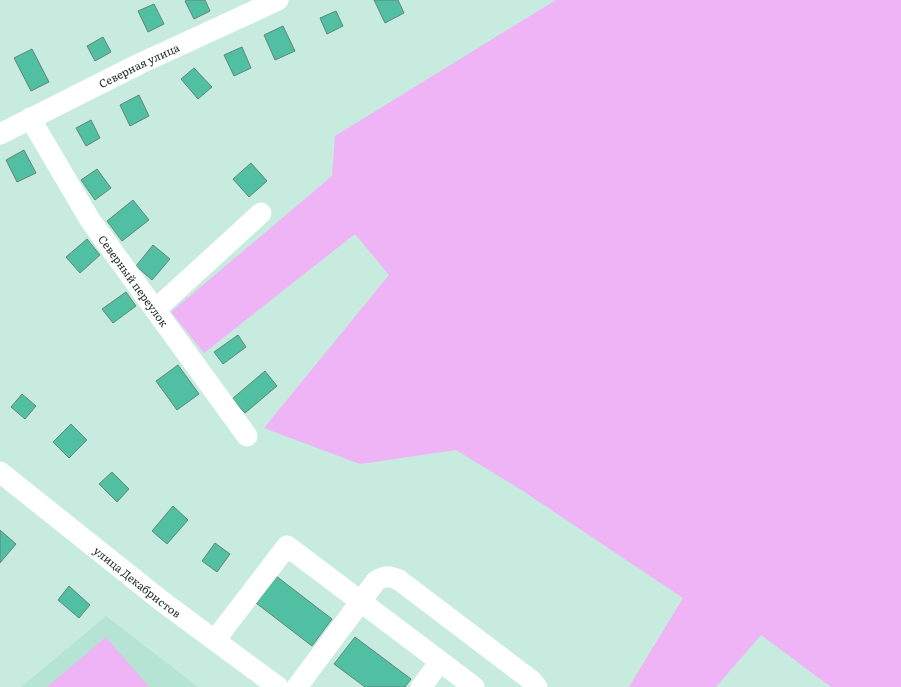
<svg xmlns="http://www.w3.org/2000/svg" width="901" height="687" viewBox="0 0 901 687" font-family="Literata,serif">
	<rect width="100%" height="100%" fill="#c7ebdf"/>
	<path fill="#b6e4d4" d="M 106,616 L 198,687 L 21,687 Z"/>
	<g fill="#efb4f5">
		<path d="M 556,0 L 901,0 L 901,687 L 831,687 L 761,635 L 716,687 L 629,687 L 683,598 L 520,489 L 456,450 L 360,464 L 264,428 L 389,275 L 355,234 L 204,353 L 171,312 L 332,176 L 335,136 Z"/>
		<path d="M 106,637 L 149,687 L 47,687 Z"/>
	</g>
	<g fill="#51bfa1" stroke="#64857a">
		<path d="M 188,0 L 205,0 L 210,11 L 194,19 L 185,1 Z"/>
		<path d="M 374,0 L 398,0 L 404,13 L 385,23 Z"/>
		<path d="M 154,4 L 164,24 L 148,32 L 138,11 Z"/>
		<path d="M 336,11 L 343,26 L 327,34 L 320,18 Z"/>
		<path d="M 283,26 L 295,51 L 275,60 L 264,35 Z"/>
		<path d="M 103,37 L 111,52 L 95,61 L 87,46 Z"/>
		<path d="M 242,47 L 251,68 L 234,76 L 224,55 Z"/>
		<path d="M 32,49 L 49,82 L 31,91 L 14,58 Z"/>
		<path d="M 194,68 L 212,87 L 198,99 L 181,79 Z"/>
		<path d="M 139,95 L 149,116 L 130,126 L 120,105 Z"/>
		<path d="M 91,120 L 100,138 L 86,146 L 76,128 Z"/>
		<path d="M 24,150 L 36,173 L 17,182 L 6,160 Z"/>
		<path d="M 251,163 L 267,181 L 249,197 L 233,179 Z"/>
		<path d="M 97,169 L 111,188 L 95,200 L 81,180 Z"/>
		<path d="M 133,200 L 149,220 L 122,241 L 107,221 Z"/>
		<path d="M 87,239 L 100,255 L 80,273 L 66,257 Z"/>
		<path d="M 153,245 L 170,259 L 152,280 L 136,266 Z"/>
		<path d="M 126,292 L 136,306 L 113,323 L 102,309 Z"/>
		<path d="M 238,335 L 246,347 L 223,364 L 214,352 Z"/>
		<path d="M 178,365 L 199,394 L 177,410 L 156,381 Z"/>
		<path d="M 265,371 L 277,386 L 245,413 L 232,399 Z"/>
		<path d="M 22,394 L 36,406 L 25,419 L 11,407 Z"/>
		<path d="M 71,424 L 87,440 L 69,458 L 53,442 Z"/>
		<path d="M 112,472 L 129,489 L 117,502 L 99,484 Z"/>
		<path d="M 173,506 L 188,520 L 167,544 L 152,531 Z"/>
		<path d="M 0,530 L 16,544 L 0,563 Z"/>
		<path d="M 215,543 L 230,554 L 217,572 L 202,561 Z"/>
		<path d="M 276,576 L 332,619 L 312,646 L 256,603 Z"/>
		<path d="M 69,586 L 90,605 L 79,618 L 58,600 Z"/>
		<path d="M 355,637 L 411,679 L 405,687 L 365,687 L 334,664 Z"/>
	</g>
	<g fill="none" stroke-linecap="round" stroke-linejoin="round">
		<g stroke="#fff" stroke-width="21">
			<path id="s1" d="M 30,118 L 90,220 L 247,436"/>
			<path id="s2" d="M 0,134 L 137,65 L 278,0"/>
			<path d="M 155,310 L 261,213"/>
			<path id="s3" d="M 0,472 L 163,602 L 278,687"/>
			<path d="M 215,640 L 287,546 L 474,687"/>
			<path d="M 297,687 L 376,581 C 386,575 389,576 399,580 L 531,680 L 537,687"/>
			<path d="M 421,687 L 440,662"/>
		</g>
	</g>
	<g text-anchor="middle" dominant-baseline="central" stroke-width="3" stroke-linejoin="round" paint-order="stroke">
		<g font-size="11" fill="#182621" stroke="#d4f9ec">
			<text stroke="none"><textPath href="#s2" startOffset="155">Северная улица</textPath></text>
			<text stroke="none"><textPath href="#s1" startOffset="193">Северный переулок</textPath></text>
			<text stroke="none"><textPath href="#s3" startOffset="176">улица Декабристов</textPath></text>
		</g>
	</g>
</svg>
